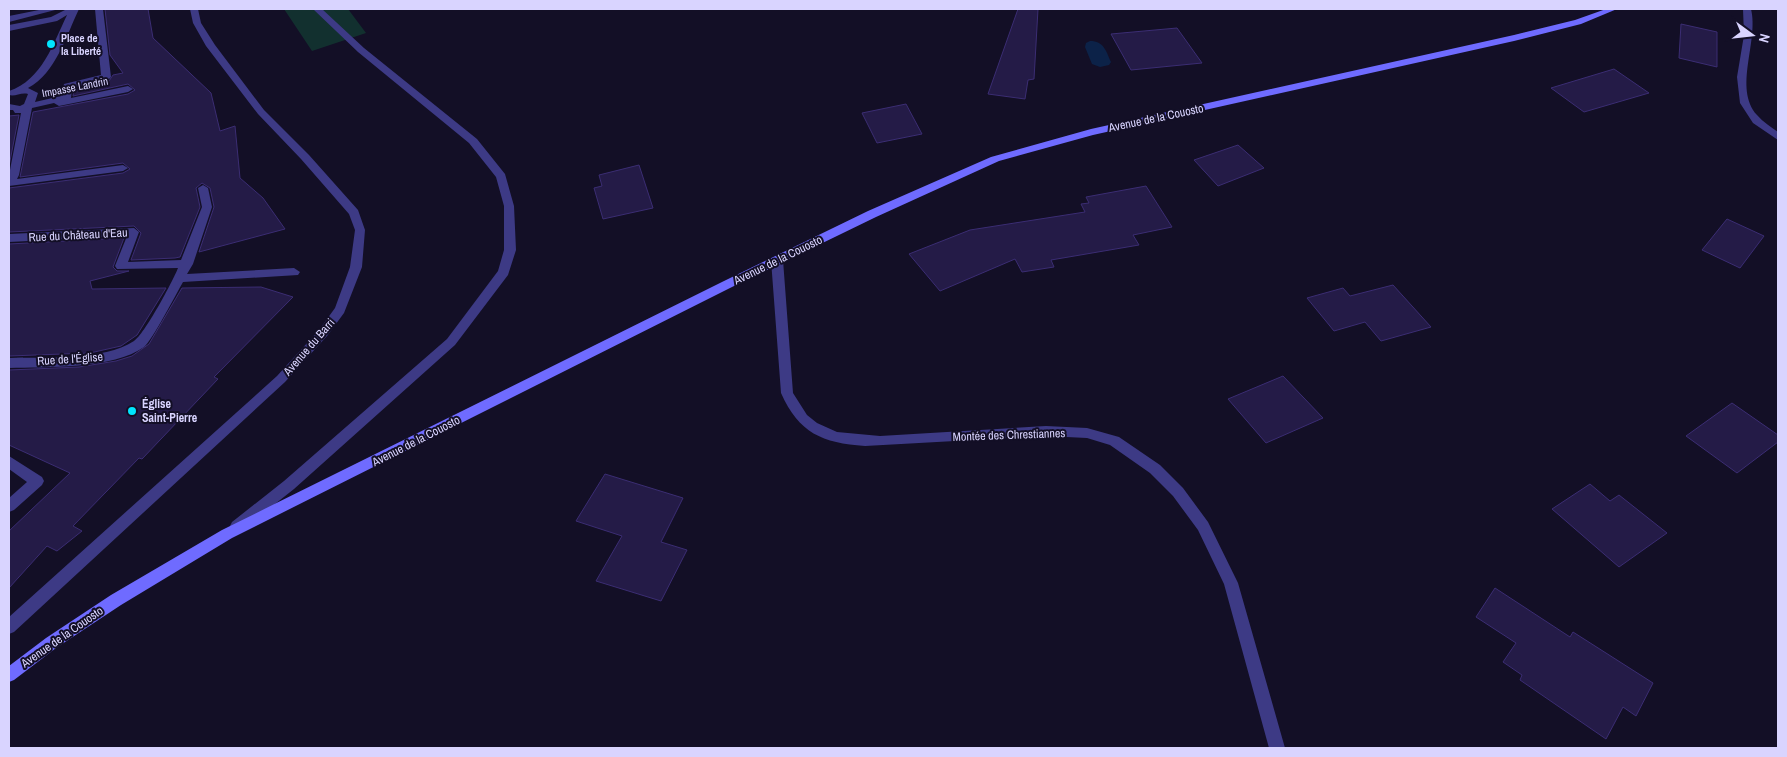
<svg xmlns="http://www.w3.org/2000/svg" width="1787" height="757" viewBox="0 0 1787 757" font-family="'Archivo Narrow',sans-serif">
	<rect width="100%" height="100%" fill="#130f26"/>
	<path fill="#12302f" d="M 284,9 L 348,9 L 366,33 L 312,51 Z"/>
	<path fill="#0c2248" d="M 1090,41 C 1104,41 1106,51 1111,62 L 1109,65 L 1100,67 L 1092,64 L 1085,47 L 1086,43 Z"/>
	<g fill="#241b47" stroke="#3b2d73">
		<path d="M 105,9 L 148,9 L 153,38 L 211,93 L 220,131 L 235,126 L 240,178 L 263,198 L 285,229 L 199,252 L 214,207 L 210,188 L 202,183 L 196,188 L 200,207 L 180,257 L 175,258 L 131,260 L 141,233 L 134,226 L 9,232 L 9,188 L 123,173 L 130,169 L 123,163 L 20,177 L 33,112 L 128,94 L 135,90 L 128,84 L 73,96 L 74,90 L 109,81 L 113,75 L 123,73 L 110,55 Z"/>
		<path d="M 1018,9 L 1038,9 L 1034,79 L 1028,80 L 1025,99 L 988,94 Z"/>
		<path d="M 1681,24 L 1717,32 L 1717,67 L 1679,58 Z"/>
		<path d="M 1177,28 L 1202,63 L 1131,70 L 1111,34 Z"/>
		<path d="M 1614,69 L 1649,93 L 1584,112 L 1551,88 Z"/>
		<path d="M 906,104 L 922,134 L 877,143 L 862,113 Z"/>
		<path d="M 19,115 L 9,166 L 9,116 Z"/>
		<path d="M 1238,145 L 1264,168 L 1218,186 L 1194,160 Z"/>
		<path d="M 639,165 L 653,208 L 603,219 L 594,188 L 602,186 L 599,175 Z"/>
		<path d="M 1146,186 L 1172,227 L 1133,235 L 1139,245 L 1051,260 L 1054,267 L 1022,272 L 1015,259 L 940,291 L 909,254 L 970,230 L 1085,212 L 1081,204 L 1089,203 L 1086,197 Z"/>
		<path d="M 1727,219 L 1764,236 L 1740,268 L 1702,250 Z"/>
		<path d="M 124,238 L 113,267 L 117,271 L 129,271 L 90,281 L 92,289 L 166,288 L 137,335 L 121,346 L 90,353 L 9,356 L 9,244 Z"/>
		<path d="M 1393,285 L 1431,327 L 1381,341 L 1365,322 L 1334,331 L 1307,298 L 1343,288 L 1350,296 Z"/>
		<path d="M 261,287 L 293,297 L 214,377 L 218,379 L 142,459 L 139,458 L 73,526 L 82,531 L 57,551 L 47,546 L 9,588 L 9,531 L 70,473 L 9,445 L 9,370 L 79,367 L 116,361 L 132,356 L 149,344 L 182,288 Z"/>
		<path d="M 1283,376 L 1323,418 L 1266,443 L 1228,399 Z"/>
		<path d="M 1732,403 L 1778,435 L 1778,442 L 1737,473 L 1686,436 Z"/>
		<path d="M 605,474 L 683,498 L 661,542 L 687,550 L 661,601 L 596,581 L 622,536 L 576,521 Z"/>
		<path d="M 1590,484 L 1610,501 L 1619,495 L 1667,533 L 1619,567 L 1552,509 Z"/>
		<path d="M 1495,588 L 1570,637 L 1573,632 L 1653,683 L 1636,716 L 1623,707 L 1606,739 L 1520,680 L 1522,675 L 1503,662 L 1516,643 L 1476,617 Z"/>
	</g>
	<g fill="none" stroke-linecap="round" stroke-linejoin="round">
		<g fill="#3d3a85" fill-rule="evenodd">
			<path d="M 44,9 L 59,9 L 9,22 L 9,16 Z"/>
			<path d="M 67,9 L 79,9 C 66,36 56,73 28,88 L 38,93 L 35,102 L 61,96 L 64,84 L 101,75 L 95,9 L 103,9 L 111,77 L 109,79 L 72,88 L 71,98 L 128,86 L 133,89 L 128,92 L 59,106 L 54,103 L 32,108 L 19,175 L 17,179 L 123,165 L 128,168 L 123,171 L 9,186 L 9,175 L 21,113 L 15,113 L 13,110 L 9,110 L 9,104 L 20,106 L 24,104 L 28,94 C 21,92 15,97 9,95 L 9,91 C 42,80 53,44 67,15 L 57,21 L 9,31 L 9,25 L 51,17 Z"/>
			<path d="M 190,9 L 198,9 L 201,23 L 215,45 L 264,110 L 309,155 L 358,210 L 365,230 L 362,267 L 344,313 L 327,336 L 285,382 L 14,632 L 9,634 L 9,617 L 277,376 L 319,330 L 335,308 L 350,267 L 355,230 L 349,214 L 301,159 L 258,114 L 206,46 L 193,23 Z"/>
			<path d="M 313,9 L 322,9 L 364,48 L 477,139 L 505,174 L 514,206 L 516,250 L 508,275 L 455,345 L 294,489 L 242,530 L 237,532 L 232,530 L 230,526 L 232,522 L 284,481 L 447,339 L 498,271 L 504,250 L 504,206 L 496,177 L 469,143 L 358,52 Z"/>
			<path d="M 1743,9 L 1751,9 C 1759,42 1733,88 1757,115 C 1763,122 1771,127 1778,132 L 1778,140 L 1753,123 L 1740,103 L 1737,77 L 1744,35 Z"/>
			<path d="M 203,185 L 208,188 L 212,207 L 193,264 L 187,274 L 294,268 L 300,272 L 298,275 L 183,282 C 176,294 152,341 144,347 C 114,369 45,367 9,368 L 9,358 C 46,357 103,361 134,341 C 144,335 173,281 178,268 L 117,269 L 115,266 L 127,236 L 9,242 L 9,234 L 134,228 L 139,232 L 128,262 L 181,260 L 202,207 L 198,188 Z"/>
			<path d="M 777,256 L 783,260 L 793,393 L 807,415 L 817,423 L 837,432 L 880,436 L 1046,426 L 1087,428 L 1119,437 L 1160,465 L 1183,488 L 1208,522 L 1238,583 L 1285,748 L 1269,748 L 1224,584 L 1198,530 L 1173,496 L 1150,473 L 1110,445 L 1087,438 L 1046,436 L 865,446 C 822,443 799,433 781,393 L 771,260 Z"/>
			<path d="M 9,456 L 42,477 L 44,481 L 42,485 L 14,510 L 9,512 L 9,498 L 27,482 L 9,469 Z"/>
		</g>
		<path fill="#6f6bff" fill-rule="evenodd" d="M 1606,9 L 1617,9 L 1581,24 L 1514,41 L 1093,135 L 999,161 L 876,217 L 732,287 L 232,538 L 121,605 L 56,648 L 14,680 L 9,682 L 9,666 L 46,638 L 111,595 L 222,530 L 724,281 L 868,211 L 991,157 L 1091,129 L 1514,35 L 1575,20 Z"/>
	</g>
	<g fill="#00e5ff" stroke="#130f26" stroke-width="2">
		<circle cx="51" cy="44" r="5"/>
		<circle cx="132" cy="411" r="5"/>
	</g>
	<g text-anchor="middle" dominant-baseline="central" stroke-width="4" stroke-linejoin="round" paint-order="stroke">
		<g font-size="11" font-weight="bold" fill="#d9d4ff" stroke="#130f26" text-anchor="start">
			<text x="61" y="38">Place de<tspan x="61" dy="13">la Liberté</tspan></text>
		</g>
		<g font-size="11" fill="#d9d4ff" stroke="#130f26">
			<text transform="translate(75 87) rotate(-11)">Impasse Landrin</text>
		</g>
		<g font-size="12" fill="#d9d4ff" stroke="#130f26">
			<text transform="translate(1156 118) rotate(-12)">Avenue de la Couosto</text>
			<text transform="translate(78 235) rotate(-3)">Rue du Château d'Eau</text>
			<text transform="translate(778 260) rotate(-26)">Avenue de la Couosto</text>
			<text transform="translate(309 347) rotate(-49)">Avenue du Barri</text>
			<text transform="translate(70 359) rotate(-4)">Rue de l'Église</text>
			<text transform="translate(1009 435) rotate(-2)">Montée des Chrestiannes</text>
			<text transform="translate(416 441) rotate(-27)">Avenue de la Couosto</text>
			<text transform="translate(62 637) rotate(-35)">Avenue de la Couosto</text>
		</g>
		<g font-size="12" font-weight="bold" fill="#d9d4ff" stroke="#130f26" text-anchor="start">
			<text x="142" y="404">Église<tspan x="142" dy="14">Saint-Pierre</tspan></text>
		</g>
	</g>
	<rect width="1787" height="757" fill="none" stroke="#d9d4ff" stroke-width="20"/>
	<g transform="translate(1752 35) rotate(105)" stroke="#130f26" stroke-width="4" paint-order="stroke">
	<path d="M0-4L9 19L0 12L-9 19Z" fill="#d9d4ff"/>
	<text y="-8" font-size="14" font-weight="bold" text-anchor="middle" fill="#d9d4ff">N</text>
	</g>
</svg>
